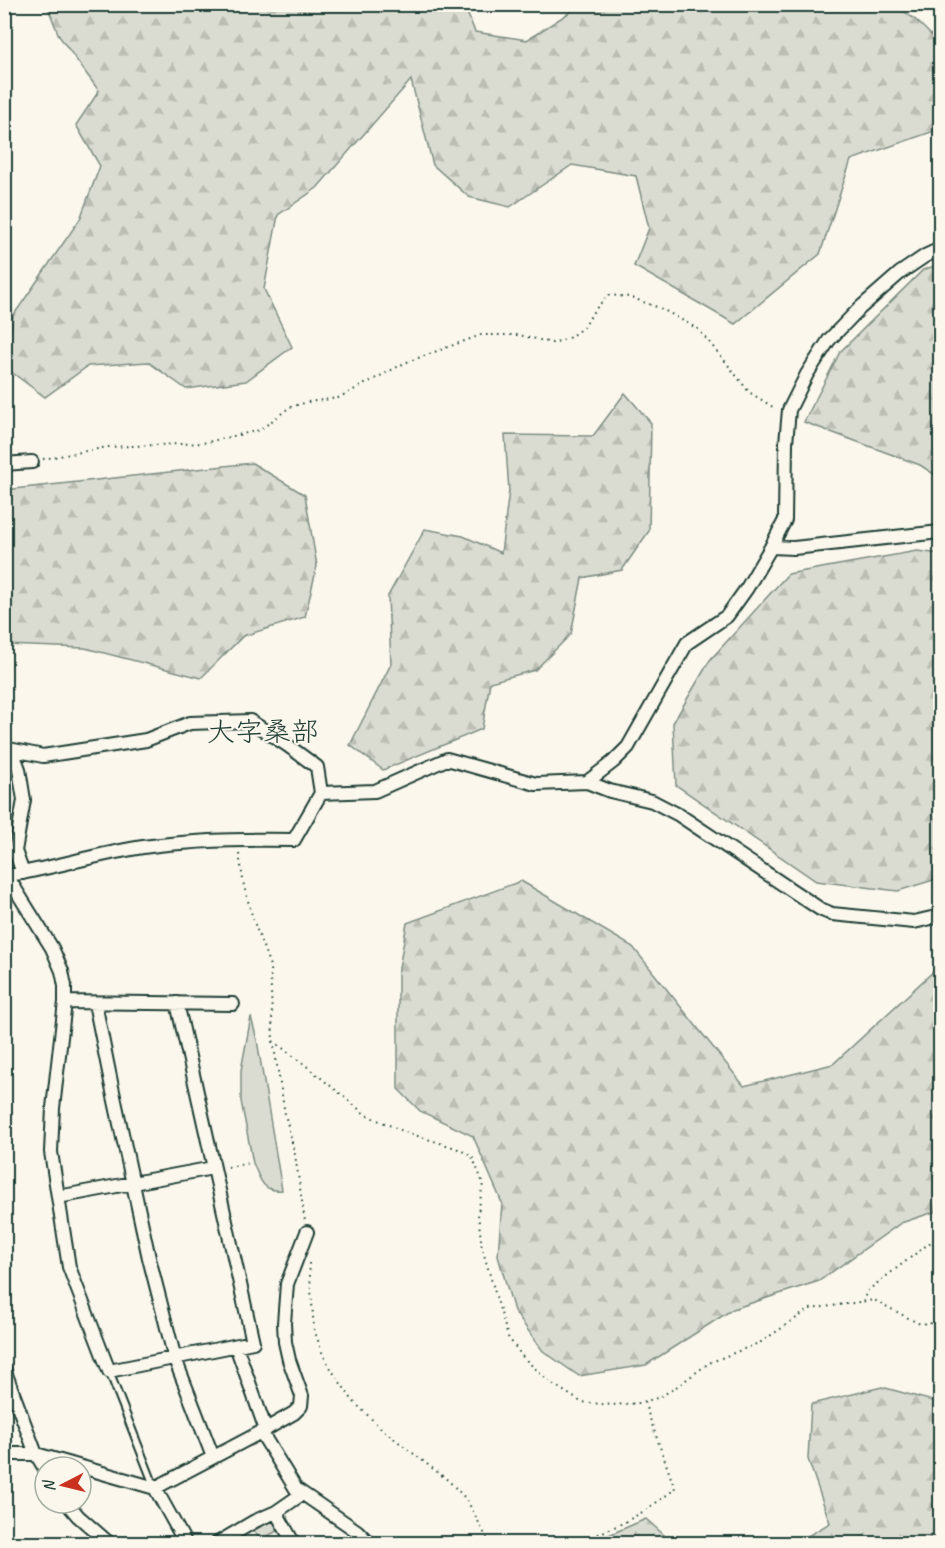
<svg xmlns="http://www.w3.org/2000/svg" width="945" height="1548" font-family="Caveat,'Klee One',sans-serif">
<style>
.green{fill:#dbdcd1;stroke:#7d8c82;stroke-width:1.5}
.forest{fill:url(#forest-firs);stroke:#7d8c82;stroke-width:1.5}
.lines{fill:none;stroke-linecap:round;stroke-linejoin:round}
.service-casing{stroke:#1f3d34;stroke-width:10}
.minor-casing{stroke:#1f3d34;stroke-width:16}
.path{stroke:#1f3d34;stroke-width:2;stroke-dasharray:1.5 4.5;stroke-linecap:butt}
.service{stroke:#fbf7ec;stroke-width:6}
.minor{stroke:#fbf7ec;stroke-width:12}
.labels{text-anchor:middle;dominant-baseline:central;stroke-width:4.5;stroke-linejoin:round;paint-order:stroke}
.quarter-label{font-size:28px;fill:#1f3d34;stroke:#fbf7ec}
</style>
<defs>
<pattern id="forest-firs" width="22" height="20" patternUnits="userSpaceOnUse" patternTransform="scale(1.5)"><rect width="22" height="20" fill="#dbdcd1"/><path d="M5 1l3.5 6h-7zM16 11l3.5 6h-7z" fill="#bcbeb4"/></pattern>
</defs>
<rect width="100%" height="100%" fill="#fbf7ec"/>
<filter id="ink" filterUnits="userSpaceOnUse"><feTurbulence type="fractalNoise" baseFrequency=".0167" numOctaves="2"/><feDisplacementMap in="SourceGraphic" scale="12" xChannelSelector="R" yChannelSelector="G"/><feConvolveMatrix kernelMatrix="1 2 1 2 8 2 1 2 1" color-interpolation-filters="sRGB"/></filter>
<g filter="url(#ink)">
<path class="green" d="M 251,1017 L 257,1040 L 282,1190 C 262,1192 260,1179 253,1163 L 241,1101 L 241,1070 Z
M 275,1519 L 281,1529 L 260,1540 L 254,1530 Z"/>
<path class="forest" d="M 894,4 L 917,21 L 940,44 L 940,129 L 851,160 L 820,254 L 735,324 L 634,266 L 649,228 L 636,176 L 572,165 L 510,207 L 469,197 L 433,165 L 411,80 L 317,188 L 278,215 L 264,289 L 292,347 L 246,381 L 186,389 L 148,362 L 88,366 L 45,397 L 6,368 L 13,316 L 80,219 L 100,166 L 76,125 L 99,91 L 59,36 L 47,5 L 464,5 L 475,32 L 527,40 L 581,5 Z
M 940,264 L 940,478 L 920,465 L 804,422 L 840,352 L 923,270 Z
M 625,393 L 651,423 L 649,531 L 622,570 L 582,578 L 571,634 L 535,670 L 490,682 L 482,729 L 383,770 L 350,745 L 391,664 L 388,596 L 425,529 L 463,536 L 501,553 L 509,491 L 505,435 L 593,436 Z
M 252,463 L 305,495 L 317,566 L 305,617 L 243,636 L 201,678 L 85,648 L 5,645 L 5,490 Z
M 917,551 L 940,554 L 940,878 L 898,891 L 816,881 L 676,785 L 673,723 L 710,660 L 788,574 Z
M 521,881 L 633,947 L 744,1086 L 833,1064 L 935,970 L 940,969 L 940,1210 L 901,1223 L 819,1281 L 733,1309 L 646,1365 L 579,1376 L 543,1351 L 514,1311 L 498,1256 L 502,1203 L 473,1136 L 420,1111 L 398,1089 L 398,974 L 407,923 Z
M 882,1387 L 940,1403 L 940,1543 L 796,1543 L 830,1523 L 808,1459 L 811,1404 Z
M 646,1519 L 673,1543 L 590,1543 Z"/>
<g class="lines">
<defs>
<path id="service" d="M 109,1371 L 155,1488"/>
<path id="minor" d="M 4,464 L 32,462
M 771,547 L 794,548 L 940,532
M 4,748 L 43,756 L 146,740 L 190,723 L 250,721 L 287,745 L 317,767 L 321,793 L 294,840 C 243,839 194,840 143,847 C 96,854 51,869 4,876
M 12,750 L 19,769 L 24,800 L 15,851 L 23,873
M 587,782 L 613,762 L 628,747 L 687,643 L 727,616 L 747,588 L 771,547 L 785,520 L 786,443 L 789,410 L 807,374 L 829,340 L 860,308 L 900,273 L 925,256 L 940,249
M 321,793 L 375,791 L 447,759 L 536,784 L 587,782 L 610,791 L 652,801 L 679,815 L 820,909 L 832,914 L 914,922 L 940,916
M 7,876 L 52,948 L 62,971 L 65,986 L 65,1002 L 53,1108 L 51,1152 L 69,1267 L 109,1371 L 253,1342 L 177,1003
M 65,1002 L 233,1004
M 95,1003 L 112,1087 L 149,1258 L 175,1359 L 213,1457
M 58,1197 L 213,1168
M 236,1346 L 266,1430
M 4,1369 L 36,1454 L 45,1469
M 261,1432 L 296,1489 L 357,1531 L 370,1544
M 4,1454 L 36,1454 L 155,1488 L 261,1432 L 294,1413 L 301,1406 L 302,1396 L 289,1360 L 285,1342 L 284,1323 L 287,1284 L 307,1232
M 155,1488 L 186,1544
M 67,1503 L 78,1516 L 110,1544
M 276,1512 L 302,1494
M 216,1544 L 255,1521 L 276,1512 L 294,1544"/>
</defs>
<use href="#service" class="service-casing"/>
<use href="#minor" class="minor-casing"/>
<path class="path" d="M 940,175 L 939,177 L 940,194
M 43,459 L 108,447 L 203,443 L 260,430 L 290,407 L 308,402 L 338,398 L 407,362 L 481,335 L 519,335 L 552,343 L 567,339 L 585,326 L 593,312 L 608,295 L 630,297 L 662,309 L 698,329 L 725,361 L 749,392 L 776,409
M 239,854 L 244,886 L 253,919 L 270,966 L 273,1041 L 285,1114 L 295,1155 L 305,1221
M 273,1041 L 304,1064 L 366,1115 L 405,1132 L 456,1148 L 472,1156 L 483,1183 L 478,1214 L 482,1248 L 508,1337 L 522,1356 L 548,1381 L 581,1402 L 612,1405 L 639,1403 L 657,1398 L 672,1390 L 709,1363 L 761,1342 L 810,1309 L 874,1300 L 918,1323 L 926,1324 L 940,1322
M 228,1167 L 250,1163
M 309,1263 L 314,1329 L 323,1355 L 333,1372 L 353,1401 L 383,1430 L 449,1481 L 467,1500 L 490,1544
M 863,1302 L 867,1291 L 940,1235
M 576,1544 L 623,1523 L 646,1510 L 675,1489 L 644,1402"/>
<use href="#service" class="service"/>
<use href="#minor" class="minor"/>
</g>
</g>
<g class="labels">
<g class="quarter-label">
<text x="263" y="731">大字桑部</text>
</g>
</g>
<rect width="945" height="1548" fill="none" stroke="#fbf7ec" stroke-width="24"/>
<rect x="12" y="12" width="921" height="1524" fill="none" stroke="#1f3d34" stroke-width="2" filter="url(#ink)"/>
<g transform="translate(63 1485) rotate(263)"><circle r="28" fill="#fbf7ec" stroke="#a3ada2" stroke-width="1.5"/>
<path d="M0-4.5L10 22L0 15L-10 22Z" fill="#c8321e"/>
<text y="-9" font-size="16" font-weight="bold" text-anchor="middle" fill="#1f3d34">N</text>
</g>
</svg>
